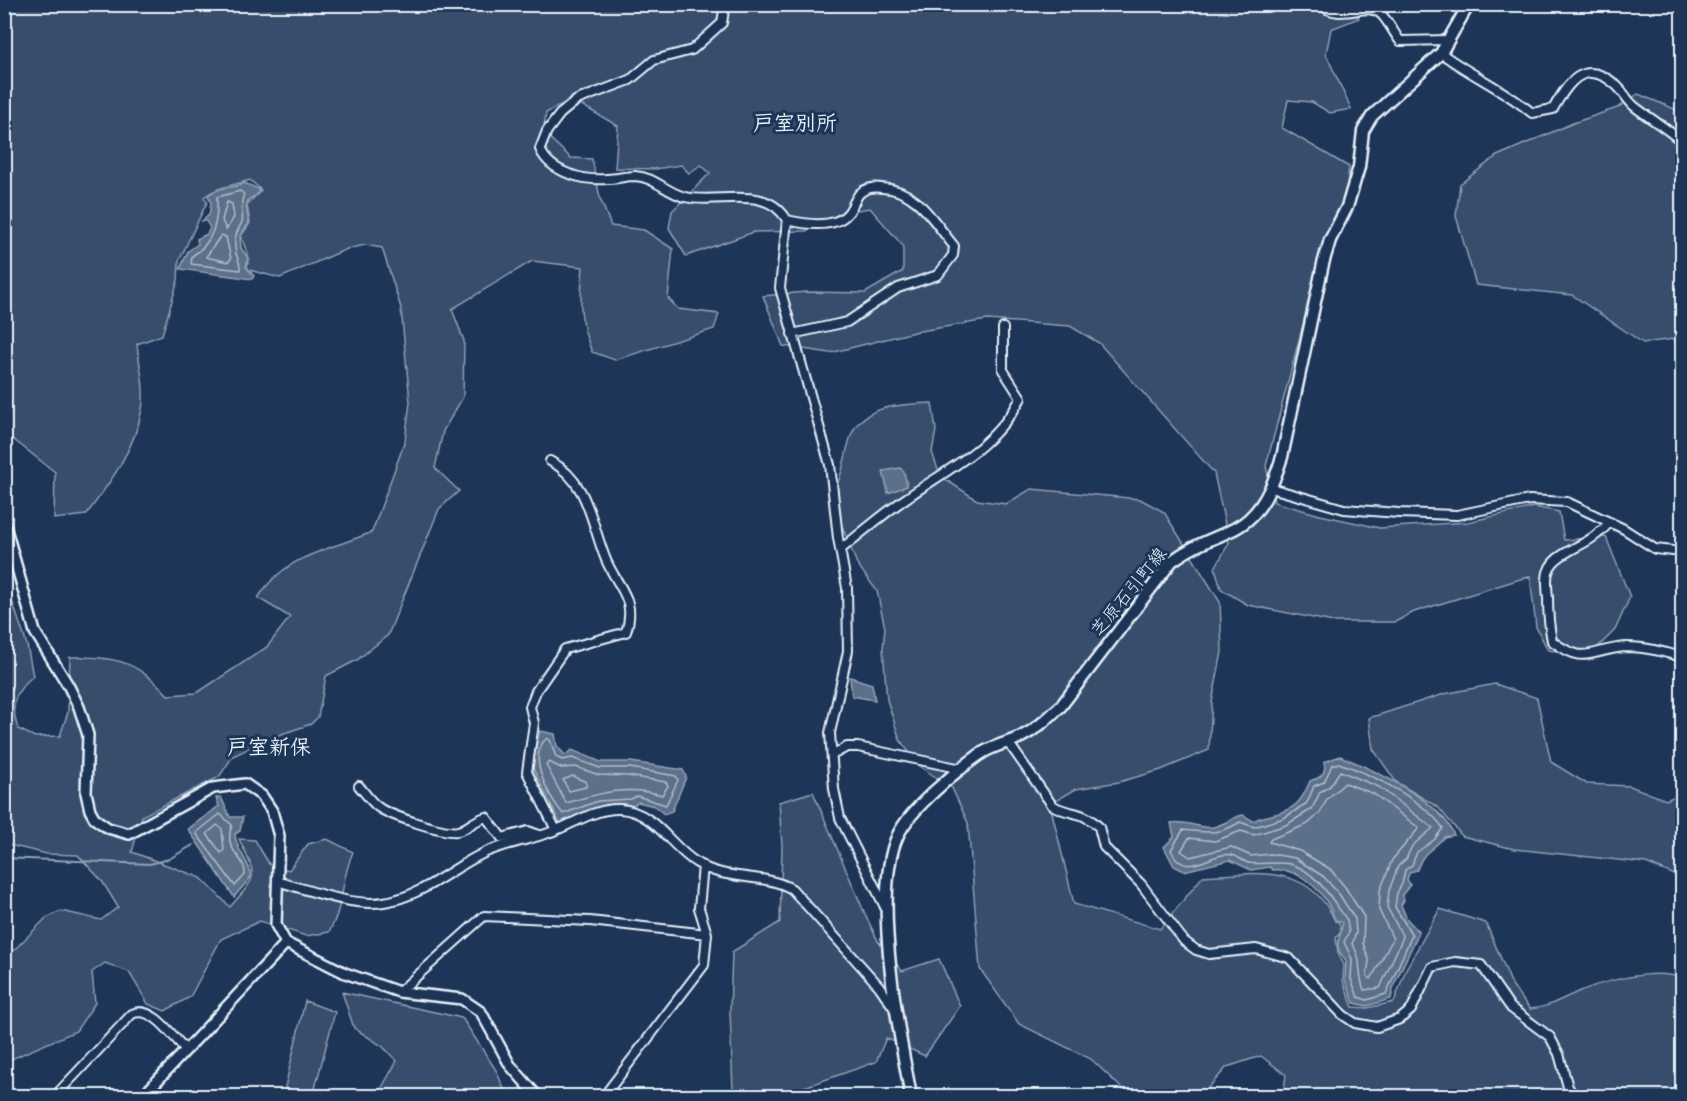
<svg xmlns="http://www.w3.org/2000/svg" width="1687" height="1101" font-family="'Balsamiq Sans','Klee One',sans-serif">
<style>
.green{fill:#374d6c;stroke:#909fb2;stroke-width:1.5}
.water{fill:#5d7089;stroke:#95a4b5;stroke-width:1.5}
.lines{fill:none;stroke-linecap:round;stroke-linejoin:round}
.shore{stroke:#b0bdcc;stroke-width:1.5}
.stream{stroke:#95a4b5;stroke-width:2}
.minor-casing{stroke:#e8f1f8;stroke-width:12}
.tertiary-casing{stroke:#e8f1f8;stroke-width:14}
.secondary-casing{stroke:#e8f1f8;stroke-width:15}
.minor{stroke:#1d3557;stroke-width:8}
.tertiary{stroke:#1d3557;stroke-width:9}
.secondary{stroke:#1d3557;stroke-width:10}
.labels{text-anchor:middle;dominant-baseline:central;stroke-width:6;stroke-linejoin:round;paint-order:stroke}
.street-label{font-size:18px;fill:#e8f1f8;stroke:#1d3557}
.quarter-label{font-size:21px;font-weight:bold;fill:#e8f1f8;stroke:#1d3557}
</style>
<rect width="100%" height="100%" fill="#1d3557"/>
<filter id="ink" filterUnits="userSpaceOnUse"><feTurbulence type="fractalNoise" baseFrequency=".0167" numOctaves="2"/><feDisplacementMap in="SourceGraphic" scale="12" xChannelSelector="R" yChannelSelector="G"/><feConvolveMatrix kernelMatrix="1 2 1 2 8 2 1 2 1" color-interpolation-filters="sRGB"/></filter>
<g filter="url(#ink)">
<path class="green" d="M 1345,4 L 1359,18 L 1331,29 L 1326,54 L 1351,109 L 1330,113 L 1312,102 L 1288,100 L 1282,128 L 1349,167 L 1341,232 L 1306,313 L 1266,466 L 1274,502 L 1320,515 L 1380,528 L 1468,522 L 1534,507 L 1559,512 L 1564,540 L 1606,537 L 1630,597 L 1615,630 L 1590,655 L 1548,650 L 1536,627 L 1530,576 L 1414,612 L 1395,622 L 1333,622 L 1248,605 L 1221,589 L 1215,568 L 1229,543 L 1214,473 L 1099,343 L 1070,326 L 987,320 L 914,332 L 830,353 L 783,346 L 763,296 L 806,292 L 865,293 L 903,271 L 903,246 L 870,208 L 844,212 L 806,231 L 754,232 L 686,256 L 669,228 L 672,211 L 710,173 L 701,165 L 689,173 L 681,165 L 655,169 L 615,168 L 618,126 L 571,99 L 546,113 L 543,132 L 571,158 L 592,159 L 600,198 L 611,226 L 644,230 L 673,249 L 668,298 L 678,309 L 719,314 L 714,329 L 615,360 L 592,352 C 578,318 580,303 583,267 L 532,261 L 452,309 L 464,341 L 463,397 L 443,431 L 435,468 L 459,491 L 439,509 L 388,635 L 357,660 L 326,676 L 318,717 L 311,724 L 273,737 L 233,756 L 219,777 L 142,816 L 132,852 L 201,878 L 230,907 C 258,875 258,879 239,839 L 255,840 L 269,864 L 289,870 L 308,844 L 327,839 L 353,852 C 341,878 344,907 329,932 L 306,936 L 260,921 L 221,939 L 190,997 L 165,1011 L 148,1004 L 129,972 L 105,963 L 92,972 L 95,1003 L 76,1031 L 11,1059 L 5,1066 L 5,959 L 46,918 L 61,911 L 101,920 L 118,907 L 102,881 L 78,855 L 47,854 L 5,844 L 4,577 L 27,645 L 33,676 C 14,692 10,704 18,729 L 35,737 L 60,736 L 68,712 L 70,657 C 115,656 137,661 168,695 L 197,693 L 267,647 L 290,617 L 258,598 C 285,554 328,551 372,532 L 405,441 L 410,402 L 401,308 L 382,248 L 365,245 L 347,249 L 280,278 L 249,270 L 247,266 L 249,258 L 241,236 L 250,223 L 247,205 L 261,190 L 250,180 C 233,186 218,186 204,197 L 207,202 L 179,261 L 178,280 L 162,335 L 137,344 C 139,364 146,390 142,409 C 135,449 109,484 86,515 L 54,519 L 55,472 L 14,440 L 5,440 L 5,5 Z
M 1638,94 L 1682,112 L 1682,338 L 1643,343 L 1572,295 L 1476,285 L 1456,216 L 1460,184 L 1497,156 L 1573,123 L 1617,108 Z
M 932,403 L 936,430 L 932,452 L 940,476 L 977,500 L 1006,504 L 1031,489 L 1140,499 L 1164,512 L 1220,602 L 1222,652 L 1212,702 L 1209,750 L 1161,770 L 1119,782 L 1076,789 L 1050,804 L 1074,904 L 1160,929 L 1203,876 C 1257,873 1309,863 1335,921 L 1339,922 L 1341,932 L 1336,938 L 1338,953 L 1344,965 L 1343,981 L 1353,1007 L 1367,1008 L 1394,1002 L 1406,969 L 1440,909 L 1486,923 L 1513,987 L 1530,1009 C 1548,1007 1553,1003 1569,996 C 1598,982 1652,967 1682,978 L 1682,1096 L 1283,1096 L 1286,1075 L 1261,1056 L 1227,1067 L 1201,1096 L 1130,1096 L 1091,1059 L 1019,1024 L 980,969 L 968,823 L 952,788 L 919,766 L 900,740 L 887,700 L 883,648 L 885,628 L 877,591 L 857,564 L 842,526 L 834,492 C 845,471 844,453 852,433 C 865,404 905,404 932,403 Z
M 1495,684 L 1537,698 L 1551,762 L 1587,784 L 1630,786 L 1666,800 L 1682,793 L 1682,878 L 1646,863 L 1514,849 L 1462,836 L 1438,807 L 1396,782 L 1373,749 L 1369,718 L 1444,694 Z
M 813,792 L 865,914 L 878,941 L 902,971 L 939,959 L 960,1006 L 925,1056 L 886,1038 L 876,1062 L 796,1090 L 791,1096 L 727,1096 L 733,1091 L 730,1011 L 732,952 L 780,922 L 782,846 L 779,802 Z
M 342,992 L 462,1018 L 496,1070 L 507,1096 L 377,1096 L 397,1061 L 382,1046 L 354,1028 Z
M 305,1001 L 335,1012 L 313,1096 L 283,1096 Z"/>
<path class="water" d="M 245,183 L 260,190 L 257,195 L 248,200 L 246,207 L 249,223 L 240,236 L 241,248 L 248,258 L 246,267 L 254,276 L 252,279 L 180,269 L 188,251 L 198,244 L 197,239 L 207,234 L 210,228 L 206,221 L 202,221 L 209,215 L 211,203 L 208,195 C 220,186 232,189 245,183 Z
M 900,468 L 904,472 L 907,486 L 888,493 L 883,471 Z
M 850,677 L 872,684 L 875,700 L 852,696 Z
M 540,731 L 555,734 L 557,746 L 565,755 L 572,750 L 601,762 L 631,762 L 683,770 L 686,777 L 672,811 L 664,814 L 654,806 L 638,802 L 633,806 C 608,800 581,810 561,825 L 533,768 L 532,759 Z
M 1340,756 C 1372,769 1442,801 1454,835 L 1444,837 C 1432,852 1424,849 1417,870 L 1410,872 L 1407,879 L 1410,885 L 1402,895 L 1404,900 L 1401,905 L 1407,919 L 1419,932 L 1394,985 L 1391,999 L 1367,1006 L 1354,1003 L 1345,980 L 1346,961 C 1345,958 1342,956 1340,953 C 1334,944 1343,932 1342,922 L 1335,920 C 1328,895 1301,867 1273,870 L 1270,867 L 1251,870 L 1230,860 L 1184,871 L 1174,866 L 1164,847 L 1174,837 L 1171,823 C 1184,820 1201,829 1213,827 C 1225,825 1232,817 1243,815 L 1253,821 C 1260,817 1264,817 1272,815 C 1295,809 1301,803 1310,781 C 1320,778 1327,774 1324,762 Z
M 221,797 L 230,817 L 243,817 L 240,831 L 235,834 C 236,852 250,860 251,877 L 234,897 L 188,829 L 219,806 L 216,798 Z"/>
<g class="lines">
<path class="shore" d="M 240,191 L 244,194 C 239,205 244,217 242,222 C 237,232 234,236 235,248 C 235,257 241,260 240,270 L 191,264 L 192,256 C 214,243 218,220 217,197 Z
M 227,202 L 232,204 L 234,217 L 226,230 L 222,220 Z
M 221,235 L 226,237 L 231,259 L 228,262 L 206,257 Z
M 547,738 L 550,740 L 556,757 L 562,760 L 572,758 L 600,768 L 630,768 L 676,776 L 678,780 L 666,805 L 637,796 L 631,799 L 598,801 L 563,814 C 550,798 525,756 547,738 Z
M 549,762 L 561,768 L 576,767 L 599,775 L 628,776 L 666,782 L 668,786 L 662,795 C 627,785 601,793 566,803 L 546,765 Z
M 1339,763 C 1371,774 1424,800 1443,828 L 1434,840 L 1417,852 L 1412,865 L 1405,870 L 1402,884 L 1397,893 L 1395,907 L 1412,935 L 1386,994 L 1367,1000 L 1358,997 L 1351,979 L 1352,959 L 1344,942 L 1349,932 L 1347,920 C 1333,901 1317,871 1290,864 C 1276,861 1260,865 1249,863 C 1243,862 1238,856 1232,855 C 1211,850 1186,883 1171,850 L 1183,830 C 1207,832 1218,836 1240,822 L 1254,827 L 1284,818 L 1307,803 L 1314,786 L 1324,782 L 1332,765 Z
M 1340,771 L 1379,787 L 1433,828 L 1412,846 L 1406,859 L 1398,866 L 1389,891 L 1387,907 L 1403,937 L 1380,988 L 1364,990 C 1357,974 1363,958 1352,944 L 1356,933 L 1355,919 L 1339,894 L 1324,877 L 1295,858 L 1271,854 L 1251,856 L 1231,847 L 1190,857 L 1181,851 L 1189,838 L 1215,841 L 1241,831 L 1254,835 L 1286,825 L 1312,809 L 1320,792 L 1330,786 Z
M 573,776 L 586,782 L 586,787 L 569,791 L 563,780 Z
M 1345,783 L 1374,794 L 1419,828 L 1392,860 L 1380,891 L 1379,910 L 1393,939 L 1371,979 L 1367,976 L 1369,960 L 1363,943 L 1364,917 L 1345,887 L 1330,869 L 1300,851 L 1269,842 L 1271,839 L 1308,824 L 1320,813 L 1327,799 Z
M 220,814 L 232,825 C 222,852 246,855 245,875 L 235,886 L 196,833 Z
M 217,825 L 222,829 L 224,850 L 221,853 L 207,834 Z"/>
<path class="stream" d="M 4,858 L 150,864 L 169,859 L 193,845"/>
<defs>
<path id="minor" d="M 725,4 L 722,23 L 692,50 L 654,60 L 630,80 L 577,100 L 560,114 L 547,131 L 540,149 C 550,173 584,181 607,179 C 616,179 626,176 635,176 C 655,177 667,193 685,197 C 719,205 765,183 787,220 L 780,288 L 830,465 L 838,538 L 847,588 L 848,651 L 830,733 L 834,789 L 840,818 L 886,909
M 1320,4 C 1340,23 1366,0 1381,14 C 1388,21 1394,33 1400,41 L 1448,40
M 1441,53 C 1470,75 1504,89 1532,113 L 1553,109 C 1568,83 1584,57 1616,85 C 1623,91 1627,100 1634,106 C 1650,119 1667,128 1682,142
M 787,220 C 804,224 835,229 848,213 C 853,207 855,198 860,193 C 866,188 875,187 882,188 C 917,189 933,221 954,246 L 953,255 L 938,275 L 898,288 L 847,322 L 792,334
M 550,461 C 589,481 591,524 606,560 C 618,588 637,599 626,632 L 565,649 L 536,691 L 530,707 L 534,723 L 527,772 L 556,830
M 1271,488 L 1344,509 L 1399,513 L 1457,515 L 1529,500 L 1567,502 L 1624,529 L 1655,549 L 1682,552
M 1610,522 C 1594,540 1584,542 1564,554 C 1544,566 1546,578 1548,598 C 1548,613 1549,626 1552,641 C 1587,667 1590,649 1627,647 C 1646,647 1664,652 1682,657
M 840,550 C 861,533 882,515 905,499 C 948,469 996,446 1021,398 L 1003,370 L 1003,328
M 1008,742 L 1052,805 C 1070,816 1081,809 1099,827 L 1104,847 L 1141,884 L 1184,941 L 1196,950 L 1209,954 L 1256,949 L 1289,958 L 1343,1015 L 1355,1023 L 1377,1027 L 1400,1019 L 1411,1010 L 1432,967 L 1455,962 L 1481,965 L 1511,1008 L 1550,1037 L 1559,1054 L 1568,1087 L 1574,1096
M 832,755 L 847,747 L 858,747 L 962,769
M 359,786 C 365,793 371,802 378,807 C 388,815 446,834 458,831 C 467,829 474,820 486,817 L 502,838 L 528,831 L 539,835
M 277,881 C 308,890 353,907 384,902 C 424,896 451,868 486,852 C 507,843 530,840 551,832 C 574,824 595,808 620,809 C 655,811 670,847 697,863 C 726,882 762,872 792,889 L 879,986 L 894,1008
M 399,992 L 484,916 L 590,921 L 707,934
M 55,1096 L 132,1014 C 152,1004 173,1037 186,1050
M 604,1096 L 704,965 L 707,934 L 699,908 L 703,866"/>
<path id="tertiary" d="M 4,522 L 35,632 L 68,685 L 79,707 L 88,735 L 86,793 L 90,810 L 95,819 L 108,828 L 129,834 L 213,788 L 245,784 L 262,796 L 272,811 L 279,836 L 276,925 L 286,943 L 345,973 L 399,992 L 462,999 L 481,1012 L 510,1065 L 537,1096
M 143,1096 L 286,943"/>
<path id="secondary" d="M 911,1096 C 899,1034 871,892 898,835 C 911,808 955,772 979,755 C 991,746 1008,743 1021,737 C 1037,729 1048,718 1061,706 L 1172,561 C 1195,544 1210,541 1234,529 C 1262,515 1273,485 1282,457 L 1323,264 L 1330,240 L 1347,207 L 1359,167 L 1363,131 L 1372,116 L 1441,53 L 1469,4"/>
</defs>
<use href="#minor" class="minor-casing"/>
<use href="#tertiary" class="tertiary-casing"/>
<use href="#secondary" class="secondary-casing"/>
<use href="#minor" class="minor"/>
<use href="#tertiary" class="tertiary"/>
<use href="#secondary" class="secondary"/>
</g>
</g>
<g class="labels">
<g class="street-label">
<text transform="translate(1129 592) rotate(-51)">芝原石引町線</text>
</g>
<g class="quarter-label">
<text x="795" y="123">戸室別所</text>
<text x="269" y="747">戸室新保</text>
</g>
</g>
<rect width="1687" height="1101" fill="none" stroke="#1d3557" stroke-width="24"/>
<rect x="12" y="12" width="1663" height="1077" fill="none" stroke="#e8f1f8" stroke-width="2" filter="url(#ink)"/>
</svg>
